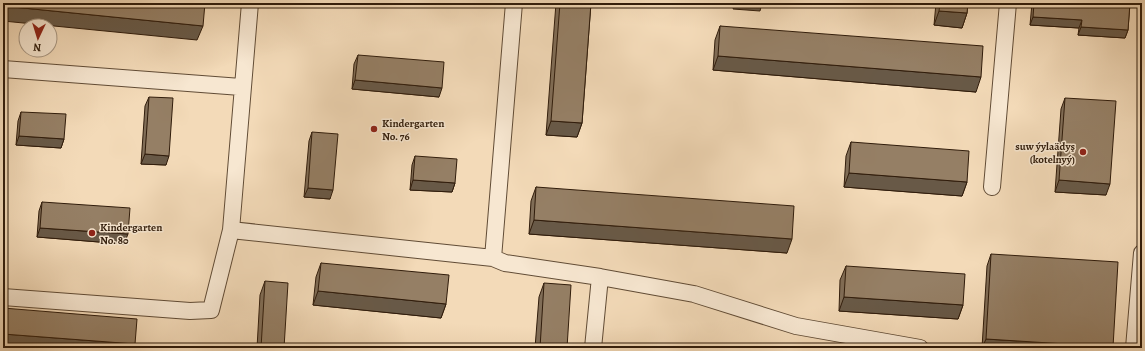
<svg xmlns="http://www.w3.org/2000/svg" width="1145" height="351" font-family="Alegreya,serif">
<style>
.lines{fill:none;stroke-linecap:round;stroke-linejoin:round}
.street-casing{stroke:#614c36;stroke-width:18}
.street{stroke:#f7e7d1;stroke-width:16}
.wall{fill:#806d57;stroke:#301c0b}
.shaded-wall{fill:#685947;stroke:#301c0b}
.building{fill:#957f65;stroke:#301c0b}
.poi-dot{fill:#8f2418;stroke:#f7e7d1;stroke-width:1.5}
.labels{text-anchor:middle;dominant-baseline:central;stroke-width:3;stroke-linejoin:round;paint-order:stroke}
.poi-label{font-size:11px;font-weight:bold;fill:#301c0b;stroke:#f7e7d1;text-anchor:start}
</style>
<rect width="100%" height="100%" fill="#f3dab8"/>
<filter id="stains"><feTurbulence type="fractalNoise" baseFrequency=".005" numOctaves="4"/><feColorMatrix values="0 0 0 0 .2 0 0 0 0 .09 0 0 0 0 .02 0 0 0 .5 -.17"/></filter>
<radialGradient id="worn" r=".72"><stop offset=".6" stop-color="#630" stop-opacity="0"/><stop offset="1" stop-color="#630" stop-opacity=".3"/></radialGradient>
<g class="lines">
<defs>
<path id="street" d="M 3,69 L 241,87
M 992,187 L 1008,3
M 231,230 L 493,258 L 505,263 L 600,277 L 593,348
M 493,258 L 514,3
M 600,277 L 694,294 L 796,326 L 920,348
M 3,297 L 190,311 L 211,310 L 231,230 L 250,3
M 1134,348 L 1142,253"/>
</defs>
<use href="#street" class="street-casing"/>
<use href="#street" class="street"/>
</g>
<path class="wall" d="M 556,3 L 591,3 L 582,123 L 577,137 L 546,135 Z
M 936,3 L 968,3 L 967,13 L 962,28 L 934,25 Z
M 1032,3 L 1130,3 L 1128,30 L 1125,38 L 1078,35 L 1079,28 L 1030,25 Z
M 720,26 L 976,92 L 713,70 L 715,40 Z
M 358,55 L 439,97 L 352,89 L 354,64 Z
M 149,97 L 166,165 L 141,164 L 145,106 Z
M 1065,98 L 1106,195 L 1055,192 L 1061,109 Z
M 21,112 L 64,139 L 61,148 L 16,145 L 18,121 Z
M 312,132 L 330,199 L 304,197 L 309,141 Z
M 851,142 L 967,182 L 962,196 L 844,187 L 846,156 Z
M 415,156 L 455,183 L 452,192 L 410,190 L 412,165 Z
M 536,187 L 787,253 L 529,234 L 531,201 Z
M 42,202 L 124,244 L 37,237 L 39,211 Z
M 991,254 L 1113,347 L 1113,348 L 982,348 L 987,266 Z
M 321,263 L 446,304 L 441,318 L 313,305 L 316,277 Z
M 846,266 L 963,305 L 958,319 L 839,311 L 840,280 Z
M 265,281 L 284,348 L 257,348 L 260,295 Z
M 544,283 L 567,348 L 535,348 L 539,297 Z"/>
<path class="shaded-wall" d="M 735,3 L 762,3 L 760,11 L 733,9 Z
M 3,6 L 203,26 L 197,40 L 3,21 Z
M 939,11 L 967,13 L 962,28 L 934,25 Z
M 1033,17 L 1082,20 L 1079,28 L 1030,25 Z
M 1081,27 L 1128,30 L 1125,38 L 1078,35 Z
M 718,56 L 981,77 L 976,92 L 713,70 Z
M 355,80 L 442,88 L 439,97 L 352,89 Z
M 551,121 L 582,123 L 577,137 L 546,135 Z
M 19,136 L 64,139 L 61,148 L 16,145 Z
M 145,154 L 169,156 L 166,165 L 141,164 Z
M 849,173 L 967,182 L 962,196 L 844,187 Z
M 413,180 L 455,183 L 452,192 L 410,190 Z
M 1059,180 L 1110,184 L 1106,195 L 1055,192 Z
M 308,188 L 333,190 L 330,199 L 304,197 Z
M 534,220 L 792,239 L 787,253 L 529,234 Z
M 40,228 L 128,234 L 124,244 L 37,237 Z
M 318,291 L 446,304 L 441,318 L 313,305 Z
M 844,297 L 963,305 L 958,319 L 839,311 Z
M 3,334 L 135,344 L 134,348 L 3,348 Z
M 986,339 L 1113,347 L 1113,348 L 982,348 Z"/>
<path class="building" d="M 3,3 L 205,3 L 203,26 L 3,6 Z
M 560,3 L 591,3 L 582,123 L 551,121 Z
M 940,3 L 968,3 L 967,13 L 939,11 Z
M 1034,3 L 1130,3 L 1128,30 L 1081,27 L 1082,20 L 1033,17 Z
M 720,26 L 983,46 L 981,77 L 718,56 Z
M 358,55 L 444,62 L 442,88 L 355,80 Z
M 149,97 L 173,98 L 169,156 L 145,154 Z
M 1065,98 L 1116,101 L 1110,184 L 1059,180 Z
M 21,112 L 66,114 L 64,139 L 19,136 Z
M 312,132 L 338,134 L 333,190 L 308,188 Z
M 851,142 L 969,151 L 967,182 L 849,173 Z
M 415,156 L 457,159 L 455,183 L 413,180 Z
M 536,187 L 794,206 L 792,239 L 534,220 Z
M 42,202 L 130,208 L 128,234 L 40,228 Z
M 991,254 L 1118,262 L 1113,347 L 986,339 Z
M 321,263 L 449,275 L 446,304 L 318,291 Z
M 846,266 L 965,274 L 963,305 L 844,297 Z
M 265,281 L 288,283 L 284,348 L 261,348 Z
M 544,283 L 571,285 L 567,348 L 540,348 Z
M 3,308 L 137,319 L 135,344 L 3,334 Z"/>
<g class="poi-dot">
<circle cx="374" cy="129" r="4"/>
<circle cx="1083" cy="152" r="4"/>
<circle cx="92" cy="233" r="4"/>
</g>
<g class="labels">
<g class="poi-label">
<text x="382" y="123">Kindergarten<tspan x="382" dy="13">No. 76</tspan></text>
<text x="1075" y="146" text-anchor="end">suw ýylaädyş<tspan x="1075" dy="13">(kotelnyý)</tspan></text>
<text x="100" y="227">Kindergarten<tspan x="100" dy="13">No. 80</tspan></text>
</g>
</g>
<rect width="1145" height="351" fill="none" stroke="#f3dab8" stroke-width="16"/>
<rect x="4" y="4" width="1137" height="343" fill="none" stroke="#301c0b" stroke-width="2"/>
<rect x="8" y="8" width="1129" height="335" fill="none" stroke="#301c0b"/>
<g transform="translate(38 38) rotate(184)"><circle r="19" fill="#f7e7d1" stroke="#a79682"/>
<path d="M0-3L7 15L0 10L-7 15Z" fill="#8f2418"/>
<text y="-6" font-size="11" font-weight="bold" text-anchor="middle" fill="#301c0b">N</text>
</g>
<rect width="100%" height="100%" filter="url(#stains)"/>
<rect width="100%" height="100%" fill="url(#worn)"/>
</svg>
